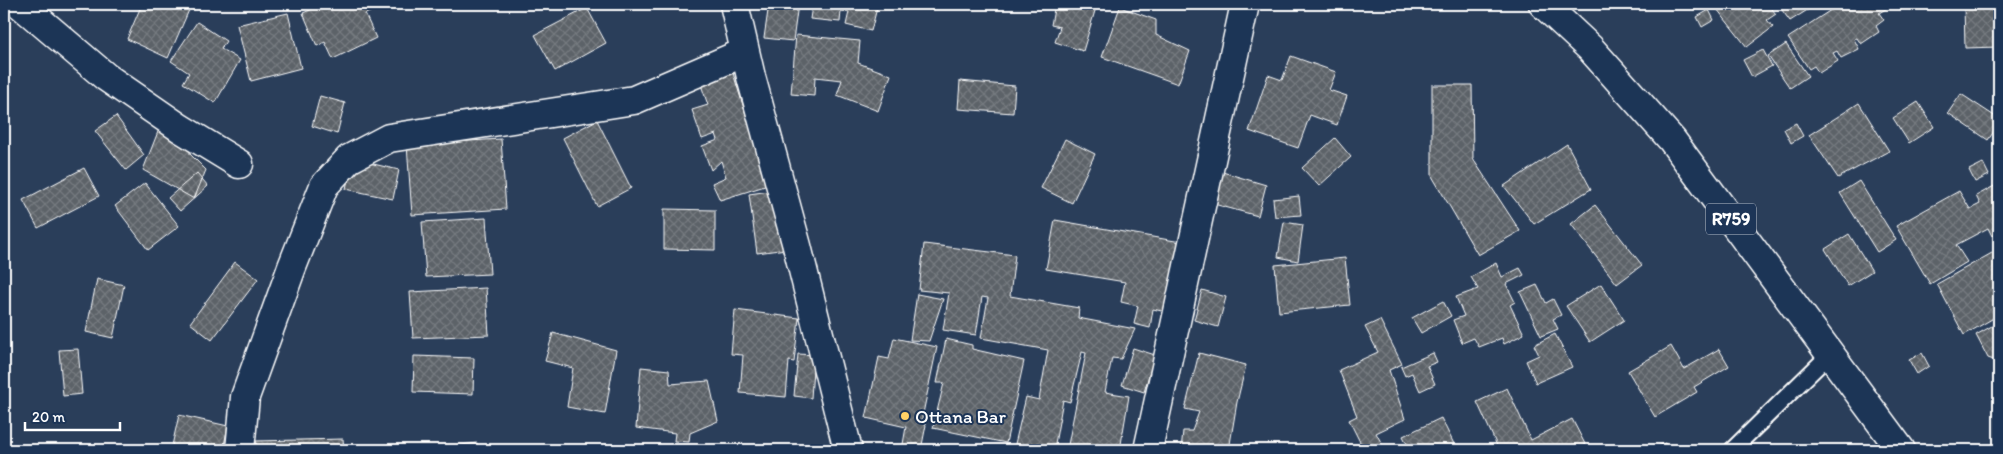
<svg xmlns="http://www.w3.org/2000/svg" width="2003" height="454" font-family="Itim,sans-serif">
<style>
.building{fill:url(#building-cross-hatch);stroke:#fff}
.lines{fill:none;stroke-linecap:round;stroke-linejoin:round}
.service-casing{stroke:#fff;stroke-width:19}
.minor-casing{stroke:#fff;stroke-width:31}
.primary-casing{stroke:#fff;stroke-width:31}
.service{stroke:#1d3557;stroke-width:15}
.minor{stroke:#1d3557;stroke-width:28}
.primary{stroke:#1d3557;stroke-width:28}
.poi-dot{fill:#ffd166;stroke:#1d3557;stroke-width:2}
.labels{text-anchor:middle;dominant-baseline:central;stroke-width:4;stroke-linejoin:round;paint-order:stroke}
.shield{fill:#1d3557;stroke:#bbc2cd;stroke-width:1}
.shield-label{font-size:18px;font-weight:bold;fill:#fff}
.poi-label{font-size:19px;fill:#fff;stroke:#1d3557;text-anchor:start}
</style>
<defs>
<pattern id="building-cross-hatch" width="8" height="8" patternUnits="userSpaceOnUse" patternTransform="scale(1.25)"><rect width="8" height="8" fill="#5c6268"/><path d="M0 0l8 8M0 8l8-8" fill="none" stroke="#747a7f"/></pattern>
</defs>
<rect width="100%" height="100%" fill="#2a3e5a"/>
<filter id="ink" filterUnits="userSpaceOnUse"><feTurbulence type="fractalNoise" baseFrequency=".02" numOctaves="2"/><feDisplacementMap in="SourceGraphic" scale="10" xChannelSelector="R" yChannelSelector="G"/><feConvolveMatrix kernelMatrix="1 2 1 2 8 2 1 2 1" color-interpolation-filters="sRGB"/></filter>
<g filter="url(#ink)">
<path class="building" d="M 142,4 L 175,4 L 189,10 L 168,58 L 127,39 Z
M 311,4 L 383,4 L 384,6 L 365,14 L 376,38 L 333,59 L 325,42 L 317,46 L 303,13 L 310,10 Z
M 769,4 L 798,4 L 793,41 L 764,38 Z
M 802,4 L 878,4 L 871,31 L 846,25 L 849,12 L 841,11 L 840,22 L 810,19 L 812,6 Z
M 1055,4 L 1097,4 L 1083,51 L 1055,42 L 1060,27 L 1051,25 Z
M 1713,4 L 1768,4 L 1776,14 L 1767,20 L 1773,27 L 1747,47 Z
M 1783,4 L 1817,4 L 1790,21 L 1779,6 Z
M 1840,4 L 1887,4 L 1889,7 L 1879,13 L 1884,20 L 1876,26 L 1879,32 L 1861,44 L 1857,38 L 1854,39 L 1859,49 L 1841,58 L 1837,51 L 1833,53 L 1838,61 L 1819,73 L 1814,66 L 1809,69 L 1788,38 Z
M 1964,4 L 1999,4 L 1999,47 L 1965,48 Z
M 1120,7 L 1156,20 L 1156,35 L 1190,51 L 1178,84 L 1102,57 Z
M 587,8 L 606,43 L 555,71 L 535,35 Z
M 1709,10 L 1714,20 L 1702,27 L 1697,17 Z
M 288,13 L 301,68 L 251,81 L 237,25 Z
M 197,22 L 226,41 L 221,49 L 240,60 L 215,103 L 183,83 L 189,73 L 171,61 Z
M 796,35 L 860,41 L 858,63 L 891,75 L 878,111 L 837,95 L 842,80 L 815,77 L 814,96 L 791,94 Z
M 1786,44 L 1808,76 L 1790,88 L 1768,56 Z
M 1763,50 L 1772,66 L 1752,77 L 1743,60 Z
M 1291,56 L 1336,72 L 1329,90 L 1347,96 L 1337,125 L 1310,115 L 1298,148 L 1249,131 L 1268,75 L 1282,80 Z
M 732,70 L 768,185 L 720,200 L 712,183 L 726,177 L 721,161 L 711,170 L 702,146 L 718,140 L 716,134 L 702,139 L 692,110 L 708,105 L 699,79 Z
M 960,81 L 1015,86 L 1013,113 L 958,109 Z
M 1432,85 L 1472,85 L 1473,159 L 1520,231 L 1478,255 L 1432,176 Z
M 1961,94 L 1999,119 L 1999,124 L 1988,140 L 1948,113 Z
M 320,96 L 345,103 L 337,134 L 312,126 Z
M 1918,102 L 1934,127 L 1909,143 L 1893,118 Z
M 1859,103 L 1889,151 L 1838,178 L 1809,135 Z
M 116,116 L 144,155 L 126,170 L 95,131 Z
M 597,120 L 631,188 L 597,206 L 563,138 Z
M 1796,123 L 1803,136 L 1791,143 L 1784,129 Z
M 161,124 L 190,141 L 190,154 L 206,170 L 194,199 L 143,170 Z
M 1335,138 L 1351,157 L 1319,186 L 1302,168 Z
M 501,139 L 506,209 L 412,215 L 407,145 Z
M 1065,139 L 1095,154 L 1072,203 L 1041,188 Z
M 1567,144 L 1591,189 L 1534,224 L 1504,186 Z
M 352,159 L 399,170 L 393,199 L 346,189 Z
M 1983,163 L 1989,175 L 1975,182 L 1969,170 Z
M 84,168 L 99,196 L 38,228 L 23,200 Z
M 1219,171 L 1266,185 L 1258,216 L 1210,203 Z
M 197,173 L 208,186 L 180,211 L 168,198 Z
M 1859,181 L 1896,240 L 1877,252 L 1840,193 Z
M 145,183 L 179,226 L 148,250 L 115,206 Z
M 1996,185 L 1999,191 L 1999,233 L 1992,236 L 1988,228 L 1956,245 L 1967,262 L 1930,284 L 1896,226 L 1959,191 L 1970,209 L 1980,204 L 1976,196 Z
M 777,190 L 786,249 L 757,253 L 749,194 Z
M 1299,196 L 1301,215 L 1275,217 L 1273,199 Z
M 1595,205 L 1642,265 L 1617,284 L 1571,224 Z
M 664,209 L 715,210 L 715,250 L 664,249 Z
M 486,218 L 490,274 L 426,277 L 422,222 Z
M 1055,220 L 1181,242 L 1166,312 L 1153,309 L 1150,328 L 1134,324 L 1138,306 L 1121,302 L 1125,282 L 1046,269 Z
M 1284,222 L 1303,225 L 1298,261 L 1278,257 Z
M 1849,234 L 1872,271 L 1848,286 L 1825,249 Z
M 924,244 L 1015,255 L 1010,296 L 1079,308 L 1078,318 L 1135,329 L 1121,359 L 1112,358 L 1105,392 L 1129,396 L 1120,450 L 1067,450 L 1086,353 L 1082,352 L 1070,402 L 1063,400 L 1054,449 L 1041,446 L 1040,450 L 1015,444 L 1026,397 L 1039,400 L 1048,350 L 981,338 L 988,298 L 982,297 L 976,335 L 943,330 L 949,293 L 919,290 Z
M 1999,249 L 1999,315 L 1964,335 L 1937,284 Z
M 1345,258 L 1350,305 L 1279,312 L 1275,265 Z
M 235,262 L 258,279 L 212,340 L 190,323 Z
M 1496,263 L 1502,277 L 1520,268 L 1524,275 L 1506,284 L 1515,302 L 1510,305 L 1524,334 L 1504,344 L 1502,338 L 1479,347 L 1474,338 L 1462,343 L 1453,320 L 1464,316 L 1456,297 L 1478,289 L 1471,277 Z
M 97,279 L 124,285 L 113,338 L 86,332 Z
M 1601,284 L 1624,320 L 1590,342 L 1566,306 Z
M 1537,285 L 1546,303 L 1553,299 L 1561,315 L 1553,319 L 1558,329 L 1541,336 L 1520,292 Z
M 486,288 L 489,335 L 413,338 L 410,292 Z
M 1202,290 L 1226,297 L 1218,327 L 1194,320 Z
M 917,294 L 943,299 L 929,341 L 910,340 Z
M 1443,301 L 1451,316 L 1421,333 L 1412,318 Z
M 735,310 L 799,318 L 794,362 L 789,361 L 786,397 L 740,393 L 743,355 L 731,354 Z
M 1380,320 L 1402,364 L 1389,370 L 1405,419 L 1376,433 L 1382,444 L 1369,450 L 1364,450 L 1349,420 L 1357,416 L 1339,370 L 1378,352 L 1365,327 Z
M 1999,322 L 1999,362 L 1988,358 L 1976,335 Z
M 553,333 L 616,350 L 605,414 L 567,407 L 573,368 L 545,361 Z
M 1555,334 L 1572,367 L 1536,383 L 1526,361 L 1539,355 L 1534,345 Z
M 894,338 L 937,347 L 921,423 L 926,425 L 921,450 L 902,450 L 906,427 L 866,418 L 879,357 L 889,359 Z
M 946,339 L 972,345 L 972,349 L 1024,361 L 1006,443 L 933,428 L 944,383 L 937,383 Z
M 1671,346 L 1684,369 L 1719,349 L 1729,366 L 1694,387 L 1697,392 L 1655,417 L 1628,371 Z
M 1133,348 L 1155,355 L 1144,392 L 1122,385 Z
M 78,349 L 82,394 L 63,396 L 59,350 Z
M 1199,353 L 1246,365 L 1237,402 L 1229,450 L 1181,450 L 1183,431 L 1192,431 L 1199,412 L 1185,409 Z
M 1433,353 L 1437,362 L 1427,366 L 1435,384 L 1420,391 L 1412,373 L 1405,376 L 1401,367 Z
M 1922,353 L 1929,366 L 1917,374 L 1909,360 Z
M 798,354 L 814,355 L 811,398 L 794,396 Z
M 414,356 L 474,358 L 473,394 L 413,392 Z
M 641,367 L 669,370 L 670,384 L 709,381 L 718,421 L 690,433 L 689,442 L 674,441 L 675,433 L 636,428 Z
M 1507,388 L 1531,440 L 1572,419 L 1586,446 L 1578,449 L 1579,450 L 1499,450 L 1477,402 Z
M 179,415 L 228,426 L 223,450 L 171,450 Z
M 1441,418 L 1457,450 L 1410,450 L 1403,436 Z
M 343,439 L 344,450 L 257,450 L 256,441 Z
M 477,443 L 478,450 L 445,450 L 445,447 Z
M 1665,443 L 1668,450 L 1649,450 Z"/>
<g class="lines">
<defs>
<path id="service" d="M 1732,450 L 1830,354"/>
<path id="minor" d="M 20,4 L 106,77 L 180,128 L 239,164
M 734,4 L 751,77 L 797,246 L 848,450
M 240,450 L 245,397 L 292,267 L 324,186 L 349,159 L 389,138 L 634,100 L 745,52
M 1148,450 L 1245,4"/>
<path id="primary" d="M 1543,4 L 1590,48 L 1672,140 L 1901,450"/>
</defs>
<use href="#service" class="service-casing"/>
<use href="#minor" class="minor-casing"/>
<use href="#primary" class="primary-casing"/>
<use href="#service" class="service"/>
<use href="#minor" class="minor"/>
<use href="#primary" class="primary"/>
</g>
</g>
<circle class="poi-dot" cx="905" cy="416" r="5"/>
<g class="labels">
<rect class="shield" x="1706" y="203.5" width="50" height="31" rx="4"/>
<g class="shield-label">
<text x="1731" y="219">R759</text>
</g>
<g class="poi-label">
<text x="915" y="416">Ottana Bar</text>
</g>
</g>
<rect width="2003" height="454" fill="none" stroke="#1d3557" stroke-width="20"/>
<rect x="10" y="10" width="1983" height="434" fill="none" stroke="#fff" stroke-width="2" filter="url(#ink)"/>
<path d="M25 422v8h95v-8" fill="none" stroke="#ffffff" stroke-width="2.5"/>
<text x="32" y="422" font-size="15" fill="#ffffff" stroke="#1d3557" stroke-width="4" paint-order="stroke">20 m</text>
</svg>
